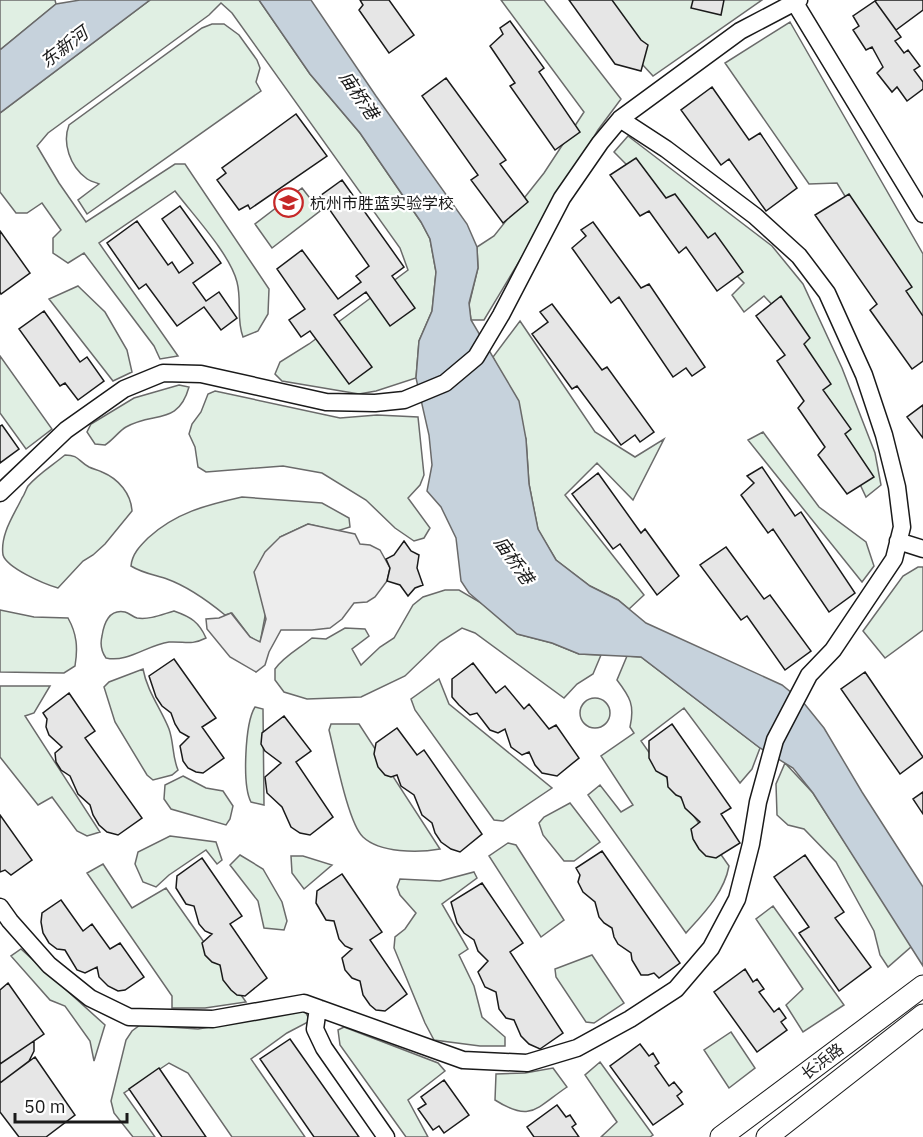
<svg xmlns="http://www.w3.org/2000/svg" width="923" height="1137" font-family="'IBM Plex Sans','Noto Sans SC',sans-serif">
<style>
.green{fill:#e0efe3;stroke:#6a6a6a;stroke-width:1.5}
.parking{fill:#ededed;stroke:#6a6a6a;stroke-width:1.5}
.water{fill:#c6d2dc;stroke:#6a6a6a;stroke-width:1.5}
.building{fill:#e6e6e6;stroke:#1a1a1a;stroke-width:1.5}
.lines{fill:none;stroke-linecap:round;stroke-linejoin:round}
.minor-casing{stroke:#1a1a1a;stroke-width:19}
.major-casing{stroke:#1a1a1a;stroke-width:23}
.minor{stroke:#fff;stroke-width:16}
.major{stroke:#fff;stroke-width:21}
.labels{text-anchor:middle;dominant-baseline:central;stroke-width:4.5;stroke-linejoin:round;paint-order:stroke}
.poi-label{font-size:16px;fill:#1a1a1a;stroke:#fff;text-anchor:start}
.street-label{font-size:16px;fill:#1a1a1a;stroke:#fff}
.water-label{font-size:18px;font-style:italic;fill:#1a1a1a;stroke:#fff}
</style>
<rect width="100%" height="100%" fill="#fff"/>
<path class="green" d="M 0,0 L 55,0 L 56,4 L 0,50 Z
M 150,0 L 259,0 L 310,74 L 360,133 L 421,222 L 430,239 L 436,272 L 432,311 L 419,341 L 416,378 L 376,391 L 359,394 L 282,381 L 275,374 L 280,362 L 309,344 L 408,270 L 400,248 L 232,13 L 221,3 L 209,15 L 48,133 L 37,146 L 59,183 L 86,222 L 175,164 L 185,164 L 269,289 L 268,314 L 258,331 L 243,337 C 236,319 242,301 237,282 C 230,254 194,216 175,191 L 99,243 L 178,356 L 160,359 L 154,346 L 84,253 L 68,263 L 53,253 L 53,238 L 61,230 L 42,203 L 27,213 L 16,213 L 0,192 L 0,113 Z
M 501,0 L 544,0 L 621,99 L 598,130 L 484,320 L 471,320 L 469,305 L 478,268 L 477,247 L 494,236 L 544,173 L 584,112 Z
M 598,0 L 762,0 L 653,76 L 630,51 Z
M 790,22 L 923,254 L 923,324 L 837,183 L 809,184 L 725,63 Z
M 212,24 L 224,24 L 239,35 L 257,60 L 260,68 L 256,82 L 261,91 L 87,214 L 78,200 L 99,184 C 95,182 89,181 86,178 C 70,166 62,143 69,125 L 202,28 Z
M 628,136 L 772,246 L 803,284 L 842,368 L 875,453 L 881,485 L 866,497 L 779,312 L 764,296 L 744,312 L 732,295 L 744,283 L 614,152 Z
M 302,188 L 320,211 L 272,248 L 255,224 Z
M 78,286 L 105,312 L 127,350 L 132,372 L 113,381 L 49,299 Z
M 520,321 L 595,432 L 635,457 L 664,439 L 633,500 L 597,463 L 565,495 L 644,595 L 629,609 L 618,600 L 590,586 L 556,560 L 538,530 L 529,484 L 526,439 L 493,357 Z
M 0,356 L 52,429 L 26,449 L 0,413 Z
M 179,385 L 189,387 C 178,426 154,411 126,427 C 119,431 113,440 105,445 L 95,444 L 87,432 L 91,424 L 134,398 Z
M 215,391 L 340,418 L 377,415 L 418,417 L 424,475 L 420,485 L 408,498 L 430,528 L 424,538 L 414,541 L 395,528 L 366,500 L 322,473 L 283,466 L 206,472 L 198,467 L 195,447 L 189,434 L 192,424 L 201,412 L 208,394 Z
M 763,432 L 819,507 L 866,542 L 874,566 L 862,582 L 748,440 Z
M 65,455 C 79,455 78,461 89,467 C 93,469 98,470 102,472 C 119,479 131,494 132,511 L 105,544 L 93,555 L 83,561 L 58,588 C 44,584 7,568 3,555 C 0,534 14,515 22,498 C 25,494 26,489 28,486 C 38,474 53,465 65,455 Z
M 242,497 L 322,503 L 349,518 L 350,527 L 337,531 L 308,524 L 280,537 L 260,643 L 250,637 L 232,613 L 225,615 C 208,601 189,587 167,579 C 155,575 142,573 131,566 C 132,554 140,546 148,538 C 175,513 206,505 242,497 Z
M 918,567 L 923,567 L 923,630 L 885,658 L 863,631 L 903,576 Z
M 445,590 L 459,590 L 483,604 L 518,634 L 552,643 L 579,654 L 601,655 L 593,674 L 577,684 L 564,698 L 475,633 L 462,628 L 440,642 L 405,676 L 361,697 L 307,699 L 284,692 L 275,680 L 275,669 C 284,656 300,648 312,638 L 326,639 L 345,628 L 365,629 L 369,636 L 352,649 L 361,665 L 380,647 L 394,638 L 413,605 L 423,597 Z
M 0,610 L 34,617 L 68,618 C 77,634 78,648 75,666 L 64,673 L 0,672 Z
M 174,611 C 191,617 199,622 206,638 C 190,646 185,641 169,642 C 147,645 128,663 106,658 C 101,651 100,644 102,636 C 104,623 109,609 125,612 C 129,613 133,617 137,618 C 150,620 163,614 174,611 Z
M 627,656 L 641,657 L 760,748 L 752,769 L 740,783 L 684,708 L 641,741 L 729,866 C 724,893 704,913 686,933 L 588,795 L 600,785 L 621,812 L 633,805 L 601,756 L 634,733 L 630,727 C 635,705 630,697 617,680 Z
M 143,669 C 147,691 161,709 169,729 C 174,743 172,756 178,770 L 172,775 L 153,780 L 147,775 L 115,722 L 104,687 L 109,682 Z
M 439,679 L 449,704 L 552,788 L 503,821 L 494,820 L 415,710 L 411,699 Z
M 0,686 L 50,686 L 34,713 L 25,716 L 100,832 L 87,836 L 77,831 L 52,797 L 38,805 L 0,757 Z
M580 713a15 15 0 1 1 30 0a15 15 0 1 1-30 0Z
M 255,707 L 263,709 L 264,805 L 251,802 C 242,785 245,723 255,707 Z
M 331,724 L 359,724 L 440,849 C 418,853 380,853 363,837 C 348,823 335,753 329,730 Z
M 785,763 L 813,793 L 912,946 L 888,967 L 880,955 L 874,931 L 836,862 L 804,829 L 788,825 L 777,815 L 776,784 Z
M 183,776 L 206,788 L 223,791 L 233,806 L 230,819 L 226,825 L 171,809 L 164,799 L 165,785 Z
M 570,803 L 600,842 L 574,861 L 564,861 L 543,835 L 539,823 L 544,817 Z
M 170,836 L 216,842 L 222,860 L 217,864 L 206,850 L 169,875 L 156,887 L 143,882 L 135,864 L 138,852 Z
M 508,843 L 516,845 L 564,920 L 541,937 L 489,856 Z
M 240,855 L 263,869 L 282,902 L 287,921 L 284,930 L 264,928 L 258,901 L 230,865 Z
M 291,856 L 303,856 L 332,865 L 304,889 L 292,873 Z
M 103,864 L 132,908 L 166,888 L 246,1002 L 205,1008 L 172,1008 L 172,996 L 87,873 Z
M 474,872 L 477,878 L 442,904 L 468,949 L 459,955 L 474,986 L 482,1017 L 505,1037 L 505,1046 L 480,1046 L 434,1040 L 425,1023 L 394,948 L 395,937 L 405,929 L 416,913 L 400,895 L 397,887 L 400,879 L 440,881 Z
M 773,906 L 844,1005 L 803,1032 L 786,1005 L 803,989 L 756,919 Z
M 21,949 L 105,1025 L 94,1061 L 90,1041 L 65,1006 L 50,1000 L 11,956 Z
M 592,955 L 624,1003 L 594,1023 L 586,1022 L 556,977 L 555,969 Z
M 305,1011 L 310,1021 L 287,1033 L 251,1059 L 305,1137 L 232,1137 L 188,1073 L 169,1063 L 124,1093 L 155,1137 L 133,1137 L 114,1113 L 111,1101 L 126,1040 L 132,1031 L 140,1025 L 198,1029 Z
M 344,1027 L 438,1063 L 445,1071 L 408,1100 L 428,1137 L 406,1137 L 340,1045 L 338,1030 Z
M 731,1032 L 755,1068 L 729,1088 L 704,1050 Z
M 600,1062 L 653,1135 L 650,1137 L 601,1137 L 617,1122 L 585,1075 Z
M 553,1068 L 567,1087 C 536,1108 531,1123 495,1100 L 496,1074 L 525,1073 Z"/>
<path class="parking" d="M 308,524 L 355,534 L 360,544 L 370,545 L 380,550 L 390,568 L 387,581 L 375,597 L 367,602 L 354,603 L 342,619 L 330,628 L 312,630 L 281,630 L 269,652 L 265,665 L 256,672 L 230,657 L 207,629 L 206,619 L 219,618 L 231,613 L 250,637 L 260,642 L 266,619 L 254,572 L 265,552 L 280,537 Z"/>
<path class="water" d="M 80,0 L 150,0 L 0,113 L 0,50 L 56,4 Z
M 259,0 L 311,0 L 376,96 L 467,224 L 477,247 L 478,268 L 469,303 L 471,320 L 519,401 L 526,439 L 529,484 L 538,529 L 556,560 L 590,586 L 618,600 L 646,623 L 782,685 L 803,702 L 824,728 L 862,792 L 923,887 L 923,966 L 813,793 L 793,768 L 760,748 L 641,657 L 579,654 L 552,643 L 517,634 L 469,593 L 461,581 L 456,538 L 441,507 L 427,491 L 432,465 L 429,435 L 416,378 L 419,341 L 432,311 L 436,272 L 430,239 L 421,222 L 360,133 L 310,74 Z"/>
<path class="building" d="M 360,0 L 389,0 L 414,35 L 389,53 L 359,10 L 363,5 Z
M 569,0 L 612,0 L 641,40 L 648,45 L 641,71 L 615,64 Z
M 693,0 L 724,0 L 721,15 L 691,8 Z
M 877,0 L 923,0 L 923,10 L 896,30 L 875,1 Z
M 875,1 L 901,37 L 895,41 L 904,53 L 908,50 L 920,66 L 914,70 L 923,82 L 923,89 L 907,101 L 897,87 L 892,92 L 877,73 L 883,67 L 872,47 L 866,50 L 853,30 L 859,26 L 853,16 Z
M 510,21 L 544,68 L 539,72 L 580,132 L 555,150 L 510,86 L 515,83 L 490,46 L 503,34 L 500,28 Z
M 446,78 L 506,160 L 500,164 L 528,202 L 503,223 L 471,180 L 478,175 L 422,96 Z
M 712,87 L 749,140 L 760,133 L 797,188 L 766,211 L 729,159 L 721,165 L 681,110 Z
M 296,114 L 327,156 L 250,209 L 248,205 L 239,210 L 217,180 L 226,173 L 222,168 Z
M 636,158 L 666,198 L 675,194 L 708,238 L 715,233 L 743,272 L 717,291 L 686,247 L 679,253 L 649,211 L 640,216 L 610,175 Z
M 342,180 L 404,267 L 392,276 L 415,308 L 390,326 L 366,292 L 334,315 L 372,367 L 349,384 L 310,331 L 301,337 L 289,320 L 305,309 L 277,269 L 302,250 L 338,299 L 361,282 L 356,276 L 369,266 L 320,196 Z
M 849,194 L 912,287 L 906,291 L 923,316 L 923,361 L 912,369 L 870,310 L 877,304 L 815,215 Z
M 180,206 L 221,263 L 193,283 L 206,301 L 219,292 L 237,318 L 221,330 L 204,307 L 177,326 L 146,284 L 139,289 L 107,243 L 137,221 L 168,265 L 172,262 L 179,273 L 193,263 L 162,219 Z
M 593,222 L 641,288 L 649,284 L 705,367 L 692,376 L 686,368 L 673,377 L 619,297 L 611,303 L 572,248 L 586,236 L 581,230 Z
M 0,231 L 30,273 L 1,294 L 0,292 Z
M 781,296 L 810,338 L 804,344 L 831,384 L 823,390 L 851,429 L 845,434 L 874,477 L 847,494 L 818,455 L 825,447 L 798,408 L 804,401 L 777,361 L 785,355 L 756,316 Z
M 552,304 L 602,370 L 607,367 L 654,432 L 640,442 L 635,435 L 621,445 L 577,386 L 572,389 L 532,334 L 548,322 L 540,312 Z
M 44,311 L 80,362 L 87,357 L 104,381 L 78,400 L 65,383 L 60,386 L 19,329 Z
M 923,405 L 923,438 L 907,417 Z
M 2,425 L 19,449 L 0,463 L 0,426 Z
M 762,467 L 795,516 L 801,512 L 855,593 L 829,612 L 773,529 L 768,533 L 741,495 L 754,483 L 747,476 Z
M 598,473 L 641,533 L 645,529 L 679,576 L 657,595 L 620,544 L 613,549 L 572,494 Z
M 404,541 L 411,551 L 419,555 L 417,568 L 423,585 L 415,588 L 408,596 L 400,585 L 387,581 L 390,568 L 386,559 L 394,555 Z
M 726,547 L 764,599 L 770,595 L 811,651 L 785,670 L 747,616 L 741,620 L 700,565 Z
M 174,659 L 216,718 L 202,727 L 224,758 L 203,773 L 196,772 L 188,768 L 183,761 L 180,746 L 189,737 L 180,732 L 175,724 L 171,713 L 162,706 L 156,697 L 149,676 Z
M 473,663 L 496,693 L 505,686 L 524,709 L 529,704 L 549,729 L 556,725 L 579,758 L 557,776 L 542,773 L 535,765 L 529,752 L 522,755 L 511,747 L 505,729 L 498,733 L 490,730 L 477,713 L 470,715 L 459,705 L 452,697 L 452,679 Z
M 865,672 L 923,757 L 900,774 L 841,689 Z
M 69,693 L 95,731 L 85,738 L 142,818 L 118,835 L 107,832 L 99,825 L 93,815 L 90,805 L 78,794 L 70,776 L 61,770 L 56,762 L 55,753 L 62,747 L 49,735 L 46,727 L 47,719 L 43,713 Z
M 284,716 L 311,751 L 296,762 L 333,817 L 310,835 L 300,833 L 291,827 L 282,807 L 267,793 L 265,777 L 281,763 L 265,751 L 261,744 L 262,733 Z
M 672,724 L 731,808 L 721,814 L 740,843 L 716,858 L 706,856 L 699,849 L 693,839 L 691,829 L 700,822 L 685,808 L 681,797 L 676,795 L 668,787 L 667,777 L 656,771 L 649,758 L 649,741 Z
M 397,728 L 417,755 L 424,750 L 482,834 L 460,852 L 451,849 L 441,842 L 435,833 L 432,823 L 422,815 L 414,795 L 401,786 L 397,775 L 391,777 L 385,775 L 378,767 L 374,754 L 376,743 Z
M 923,792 L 923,814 L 913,799 Z
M 0,815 L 32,860 L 11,875 L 5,870 L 0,872 Z
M 602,851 L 680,963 L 659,978 L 654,973 L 648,975 L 641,975 L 632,960 L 631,953 L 618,944 L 614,937 L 612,928 L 604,923 L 599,917 L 595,902 L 583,892 L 578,882 L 580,875 L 576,868 Z
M 805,855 L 844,912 L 835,918 L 871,967 L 839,991 L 799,933 L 809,927 L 774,877 Z
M 202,858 L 242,916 L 230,924 L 267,978 L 245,996 L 237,995 L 231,990 L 223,980 L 220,965 L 212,962 L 205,955 L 202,943 L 212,934 L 205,931 L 199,924 L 194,906 L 186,904 L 176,888 L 177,876 Z
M 342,874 L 382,932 L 370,940 L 407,994 L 385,1011 L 376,1010 L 370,1005 L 363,995 L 360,981 L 352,978 L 345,970 L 342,958 L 352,949 L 345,946 L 339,939 L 334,921 L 326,920 L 316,903 L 317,891 Z
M 482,883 L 523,943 L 510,952 L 563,1033 L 540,1049 L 529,1044 L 521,1036 L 514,1020 L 506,1018 L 499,1009 L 496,992 L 485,987 L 478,972 L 488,961 L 478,951 L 474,940 L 464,933 L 457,923 L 451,902 Z
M 61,900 L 83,931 L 92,924 L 110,949 L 120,943 L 144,977 L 125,990 L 118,991 L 108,986 L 99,977 L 97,967 L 85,973 L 77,970 L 65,950 L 57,949 L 49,943 L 43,933 L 41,922 L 42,913 Z
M 745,969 L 753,982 L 757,979 L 764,989 L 759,992 L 774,1012 L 779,1008 L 786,1018 L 781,1022 L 787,1030 L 757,1052 L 714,992 Z
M 8,983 L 44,1034 L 0,1064 L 0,990 Z
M 290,1039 L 359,1137 L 314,1137 L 260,1059 Z
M 34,1041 L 34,1051 L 29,1061 L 0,1083 L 0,1064 Z
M 640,1044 L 649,1056 L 653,1053 L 659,1063 L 655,1066 L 669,1086 L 674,1082 L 682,1092 L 677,1096 L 683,1104 L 653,1125 L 610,1066 Z
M 35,1057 L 75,1115 L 46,1137 L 19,1137 L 0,1112 L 0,1083 Z
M 159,1068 L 206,1137 L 162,1137 L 129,1089 Z
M 444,1080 L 469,1115 L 444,1133 L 439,1126 L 433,1130 L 418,1109 L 426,1104 L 421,1097 Z
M 557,1105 L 566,1117 L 570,1115 L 576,1124 L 572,1127 L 579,1137 L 534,1137 L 527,1127 Z"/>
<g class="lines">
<defs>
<path id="minor" d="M 795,3 L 923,214
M 0,493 L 66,430 L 124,389 L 163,373 L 201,374 L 326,402 L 375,403 L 404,400 L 445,383 L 476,357 L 501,315 L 562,198 L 600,143 L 620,119 L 740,31 L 799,0
M 898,541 L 923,549
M 0,907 L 10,921 L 49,965 L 90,998 L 129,1017 L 213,1019 L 304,1003 L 463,1060 L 527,1063 L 577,1048 L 630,1019 L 676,989 L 711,948 L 737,899 L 751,844 L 758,802 L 775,740 L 809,675 L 833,650 L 894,559 L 902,527 L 897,487 L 884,435 L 864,375 L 827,293 L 799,256 L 755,216 L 666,149 L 620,119
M 318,1008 L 315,1029 L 324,1048 L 386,1137"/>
<path id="major" d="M 721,1137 L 923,986
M 767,1137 L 923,1015"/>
</defs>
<use href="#minor" class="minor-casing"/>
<use href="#major" class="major-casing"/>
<use href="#minor" class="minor"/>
<use href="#major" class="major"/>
</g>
<defs>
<symbol id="school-ring" viewBox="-11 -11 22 22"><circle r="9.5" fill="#fff" stroke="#c62828" stroke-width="1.5"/><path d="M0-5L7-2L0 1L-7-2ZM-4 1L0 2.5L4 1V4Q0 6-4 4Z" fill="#c62828"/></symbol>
</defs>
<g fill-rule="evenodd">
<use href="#school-ring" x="272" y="186" width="33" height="33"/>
</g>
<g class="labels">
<g class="poi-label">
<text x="310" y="203">杭州市胜蓝实验学校</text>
</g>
<g class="street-label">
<text transform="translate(822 1061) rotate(-37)">长浜路</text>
</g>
<g class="water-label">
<text transform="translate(64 47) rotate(-37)">东新河</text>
<text transform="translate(359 95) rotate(56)">庙桥港</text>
<text transform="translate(514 560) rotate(55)">庙桥港</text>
</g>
</g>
<path d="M15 1113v9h112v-9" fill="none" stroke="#1a1a1a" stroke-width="3"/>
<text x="24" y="1113" font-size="18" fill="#1a1a1a" stroke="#ffffff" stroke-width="4.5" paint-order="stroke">50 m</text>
</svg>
